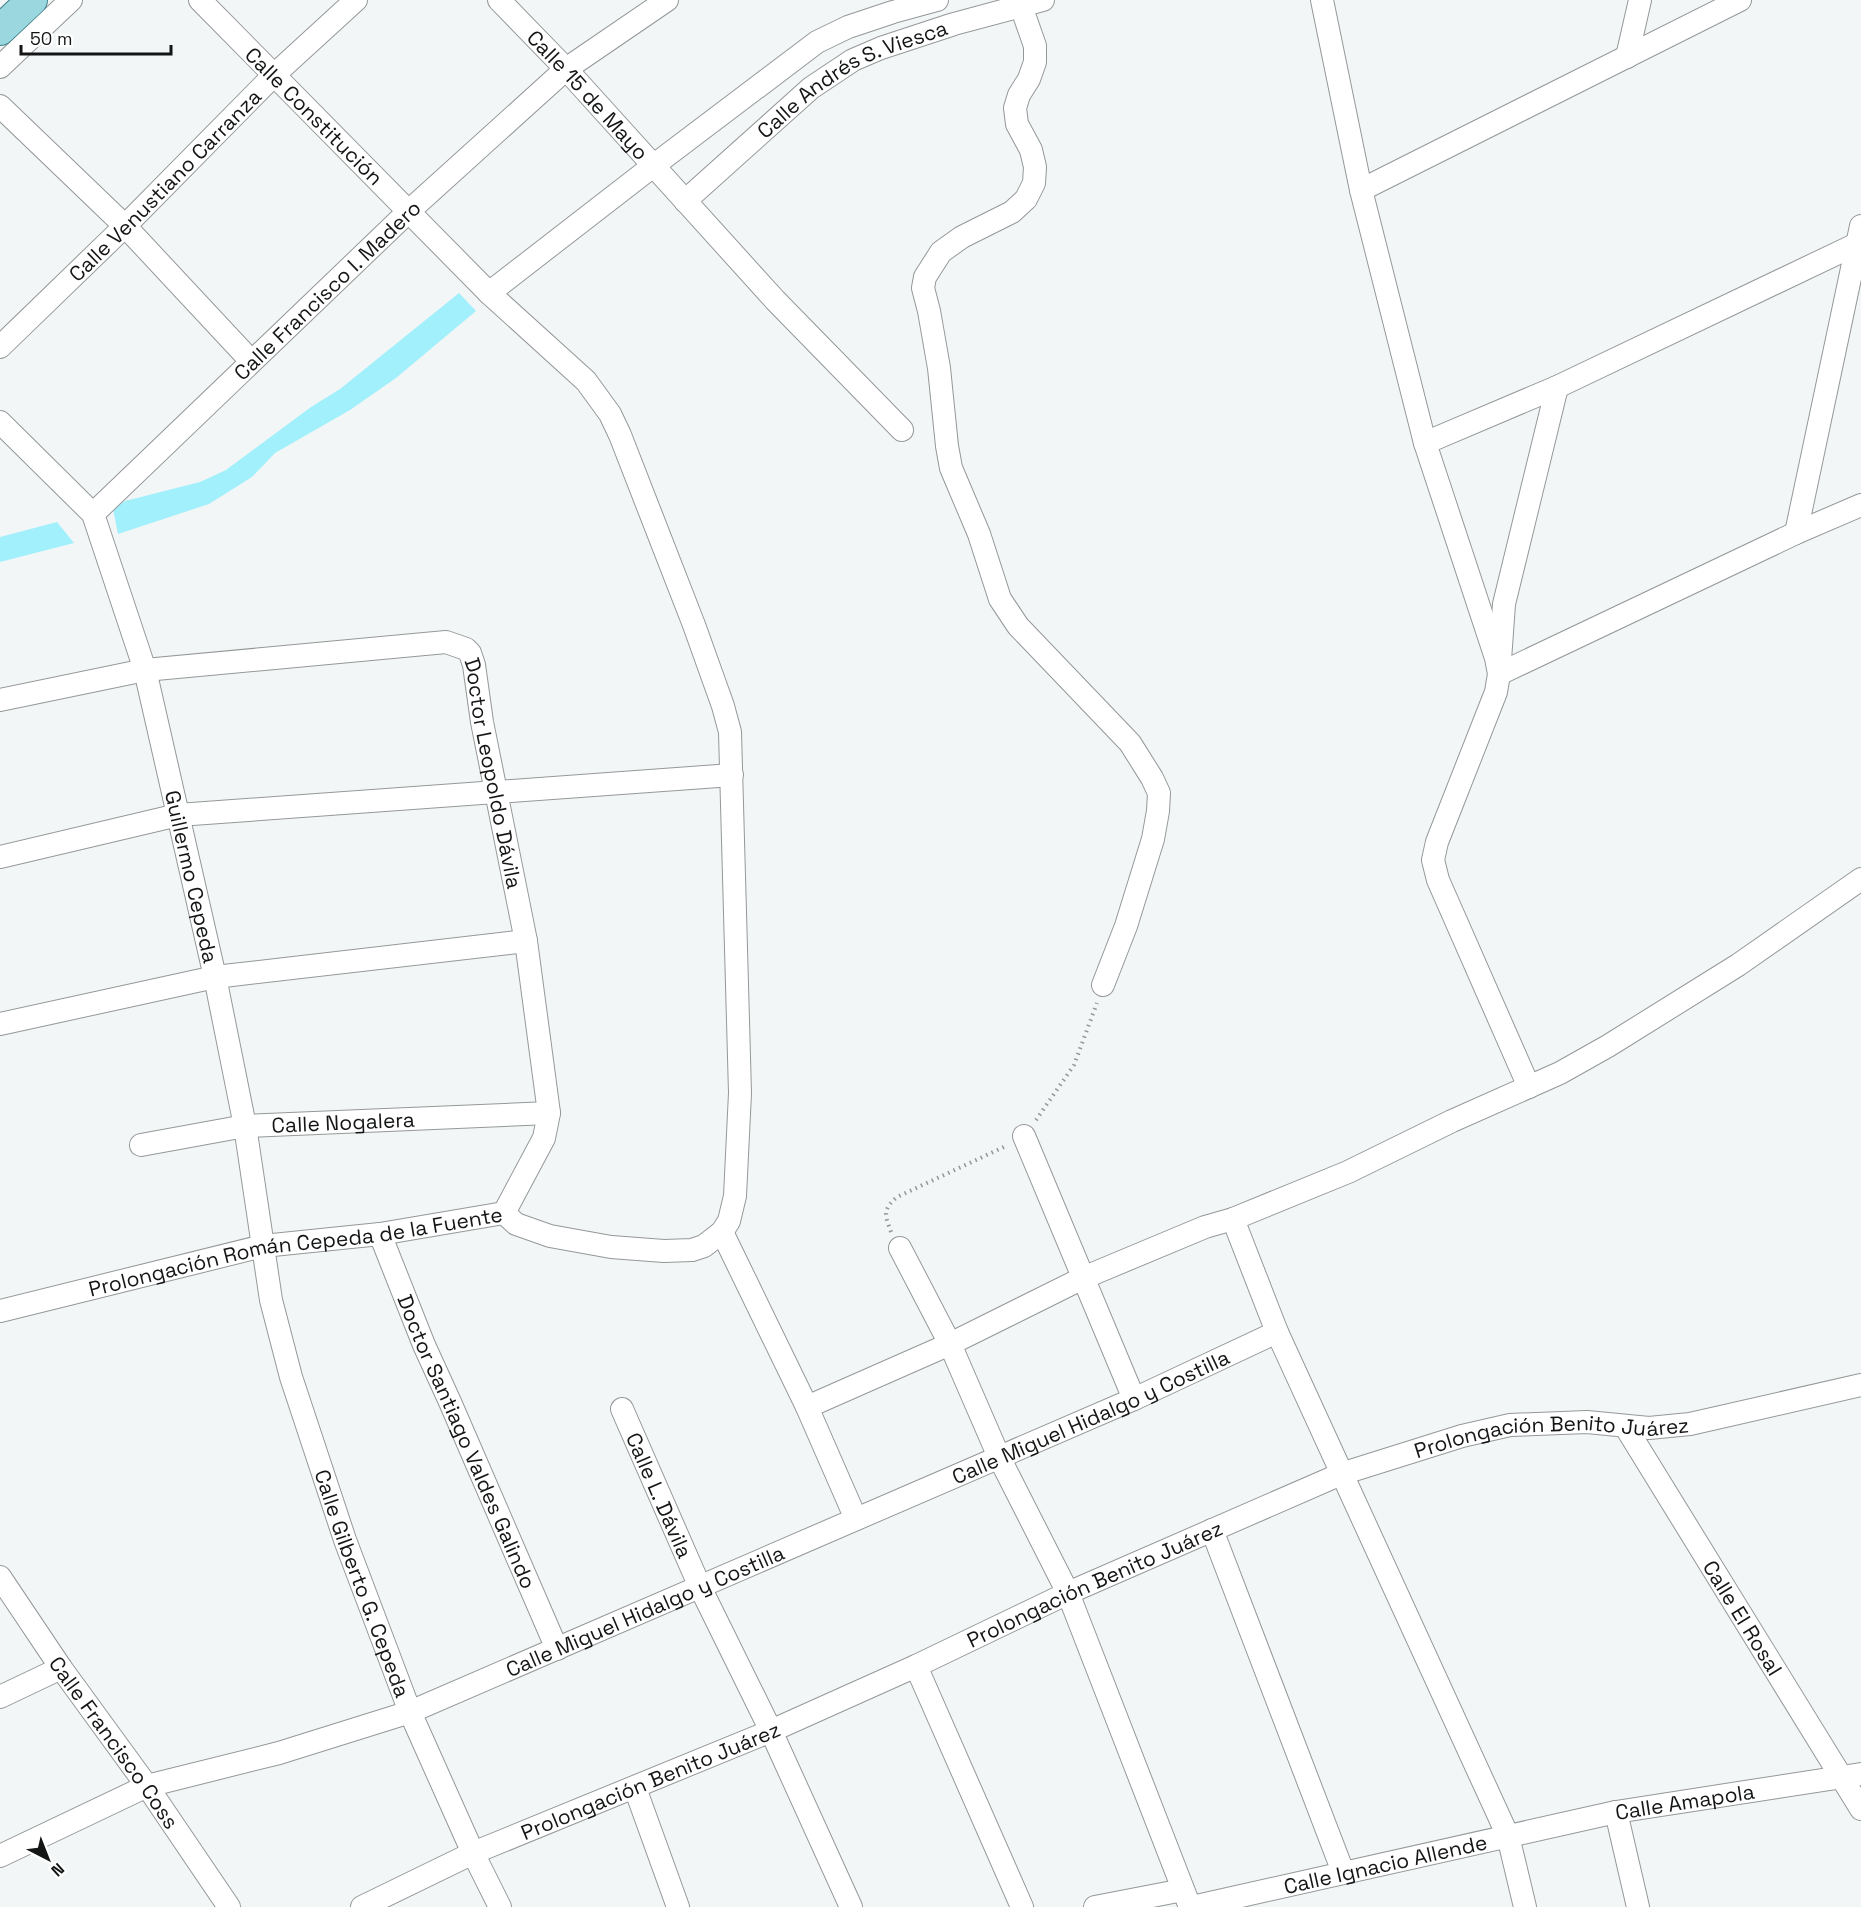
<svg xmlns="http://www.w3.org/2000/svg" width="1861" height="1907" font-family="'Space Grotesk',sans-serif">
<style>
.green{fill:#a2f0fb}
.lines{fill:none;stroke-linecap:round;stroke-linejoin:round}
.minor-casing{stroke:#959899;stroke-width:24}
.major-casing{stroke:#40828a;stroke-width:32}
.path{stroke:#939596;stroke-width:4;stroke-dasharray:1.5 4.5;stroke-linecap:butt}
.minor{stroke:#fff;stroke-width:22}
.major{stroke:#9ad7df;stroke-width:30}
.labels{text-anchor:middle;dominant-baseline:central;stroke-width:5;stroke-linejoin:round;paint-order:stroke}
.street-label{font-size:21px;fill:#141515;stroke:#fff}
</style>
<rect width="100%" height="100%" fill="#f2f6f7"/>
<path class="green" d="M 459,293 L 476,311 L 396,378 L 350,410 L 275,453 L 252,477 L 209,504 L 118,534 L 113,509 L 125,501 L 200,482 L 226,470 L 311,407 L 340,389 Z
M 57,522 L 74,543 L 0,562 L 0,537 Z"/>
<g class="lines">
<defs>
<g id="minor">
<path id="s1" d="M 499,0 L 566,69 L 775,300 L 902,430"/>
<path d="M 1322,0 L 1361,190 L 1425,443 L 1496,658 L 1499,674 L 1496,692 L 1437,842 L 1433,860 L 1438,880 L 1529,1087"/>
<path d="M 1021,6 L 1035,46 L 1035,62 L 1029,79 L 1019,95 L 1015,108 L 1017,124 L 1031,150 L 1035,167 L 1034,183 L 1026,199 L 1012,212 L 962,237 L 941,252 L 925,277 L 923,288 L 929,311 L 939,368 L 947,446 L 951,468 L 979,534 L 1000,599 L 1018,626 L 1130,743 L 1152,778 L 1159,793 L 1158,811 L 1153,839 L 1126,926 L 1103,985"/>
<path d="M 1627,57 L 1640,0"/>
<path d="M 0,67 L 71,0"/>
<path d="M 0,106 L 125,226 L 251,361"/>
<path d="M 1361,190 L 1740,0"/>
<path id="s2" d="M 685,201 L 811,88 L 853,60 L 881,48 L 954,24 L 1043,0"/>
<path d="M 489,293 L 653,166 L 817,42 L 848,27 L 893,12 L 937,0"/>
<path id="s3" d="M 0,347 L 125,226 L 274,75 L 356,0"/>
<path d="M 1557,387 L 1504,604 L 1499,674 L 1796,533 L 1861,505"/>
<path id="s4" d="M 0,422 L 93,514 L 145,670 L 215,977 L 245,1126 L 271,1300 L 291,1377 L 345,1540 L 410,1712 L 473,1853 L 500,1907"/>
<path d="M 1425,443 L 1557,387 L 1861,242"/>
<path id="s5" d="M 93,514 L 409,211 L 566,69 L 667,0"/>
<path d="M 1796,533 L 1861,226"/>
<path id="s6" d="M 0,700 L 145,670 L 446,642 L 466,649 L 470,653 L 474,665 L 482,722 L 526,941 L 549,1113 L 544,1138 L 504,1213"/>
<path d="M 0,857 L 178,815 L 732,775"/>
<path d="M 0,1024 L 215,977 L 526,941"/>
<path d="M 1024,1136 L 1134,1399"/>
<path id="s7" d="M 141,1145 L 245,1126 L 549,1113"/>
<path d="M 1233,1219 L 1277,1332 L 1508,1836 L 1525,1907"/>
<path d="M 722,1232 L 807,1407 L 856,1519"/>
<path id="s8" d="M 380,1234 L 424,1345 L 450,1402 L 557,1649"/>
<path d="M 900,1248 L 950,1344 L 999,1457 L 1068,1593 L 1190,1907"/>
<path id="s9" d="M 0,1311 L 263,1246 L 380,1234 L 504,1213 L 516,1224 L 550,1236 L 611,1247 L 664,1251 L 692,1250 L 704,1246 L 722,1232 L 729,1221 L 735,1196 L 740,1093 L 730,732 L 723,706 L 694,625 L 620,435 L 610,414 L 586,381 L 489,293 L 200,0"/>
<path d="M 807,1407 L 950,1344 L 1083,1278 L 1205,1227 L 1233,1219 L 1348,1172 L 1452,1121 L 1560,1073 L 1608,1046 L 1738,965 L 1861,879"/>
<path id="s10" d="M 622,1409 L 700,1587 L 771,1731 L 851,1907"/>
<path id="s11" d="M 1625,1426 L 1861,1809"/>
<path d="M 1212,1530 L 1343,1872"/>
<path id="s12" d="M 0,1577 L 61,1668 L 147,1786 L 229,1907"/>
<path d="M 916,1666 L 1022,1907"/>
<path d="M 0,1697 L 61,1668"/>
<path d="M 635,1788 L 678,1907"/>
<path d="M 1616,1812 L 1638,1907"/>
<path id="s13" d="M 0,1856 L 147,1786 L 279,1753 L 410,1712 L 1134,1399 L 1277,1332"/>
<path id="s14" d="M 362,1907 L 473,1853 L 771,1731 L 916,1666 L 1068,1593 L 1341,1474 L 1462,1436 L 1510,1425 L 1587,1422 L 1649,1428 L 1690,1424 L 1861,1385"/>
<path d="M 1095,1907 L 1183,1890"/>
<path id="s15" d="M 1192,1907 L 1616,1812 L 1861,1774"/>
</g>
<path id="major" d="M 0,30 L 32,0"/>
</defs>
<use href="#minor" class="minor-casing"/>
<use href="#major" class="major-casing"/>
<path class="path" d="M 1036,1120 L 1074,1065 L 1097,1003
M 891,1232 C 885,1215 882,1210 897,1197 L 1006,1146"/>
<use href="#minor" class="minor"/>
<use href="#major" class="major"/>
</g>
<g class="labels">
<g class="street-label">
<text stroke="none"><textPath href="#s2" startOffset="210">Calle Andrés S. Viesca</textPath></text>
<text stroke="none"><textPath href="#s1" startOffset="130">Calle 15 de Mayo</textPath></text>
<text transform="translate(314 116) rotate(45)">Calle Constitución</text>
<text stroke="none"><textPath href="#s3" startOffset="231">Calle Venustiano Carranza</textPath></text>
<text stroke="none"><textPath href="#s5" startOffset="324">Calle Francisco I. Madero</textPath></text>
<text stroke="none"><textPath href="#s6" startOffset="600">Doctor Leopoldo Dávila</textPath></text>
<text stroke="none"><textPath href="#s4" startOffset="507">Guillermo Cepeda</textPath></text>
<text stroke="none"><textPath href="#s7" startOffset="204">Calle Nogalera</textPath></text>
<text stroke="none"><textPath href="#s9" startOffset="302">Prolongación Román Cepeda de la Fuente</textPath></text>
<text stroke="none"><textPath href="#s13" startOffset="1178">Calle Miguel Hidalgo y Costilla</textPath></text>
<text stroke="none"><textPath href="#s14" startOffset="1287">Prolongación Benito Juárez</textPath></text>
<text stroke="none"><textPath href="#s8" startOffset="225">Doctor Santiago Valdes Galindo</textPath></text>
<text stroke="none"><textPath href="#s10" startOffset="94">Calle L. Dávila</textPath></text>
<text stroke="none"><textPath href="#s4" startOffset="1236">Calle Gilberto G. Cepeda</textPath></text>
<text stroke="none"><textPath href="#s14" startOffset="801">Prolongación Benito Juárez</textPath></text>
<text stroke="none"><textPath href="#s13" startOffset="692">Calle Miguel Hidalgo y Costilla</textPath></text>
<text stroke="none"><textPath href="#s11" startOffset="225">Calle El Rosal</textPath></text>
<text stroke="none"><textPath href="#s12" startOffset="201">Calle Francisco Coss</textPath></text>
<text stroke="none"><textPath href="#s14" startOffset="315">Prolongación Benito Juárez</textPath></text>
<text stroke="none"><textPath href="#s15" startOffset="504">Calle Amapola</textPath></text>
<text stroke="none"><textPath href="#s15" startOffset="198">Calle Ignacio Allende</textPath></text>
</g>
</g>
<g transform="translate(48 1859) rotate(138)" stroke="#ffffff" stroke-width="4.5" paint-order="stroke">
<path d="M0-4.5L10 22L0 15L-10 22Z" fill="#141515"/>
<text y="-9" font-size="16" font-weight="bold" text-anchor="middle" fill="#141515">N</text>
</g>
<path d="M21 45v9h150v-9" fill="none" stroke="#141515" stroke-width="3"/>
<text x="30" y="45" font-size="18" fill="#141515" stroke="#ffffff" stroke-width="4.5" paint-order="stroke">50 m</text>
</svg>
